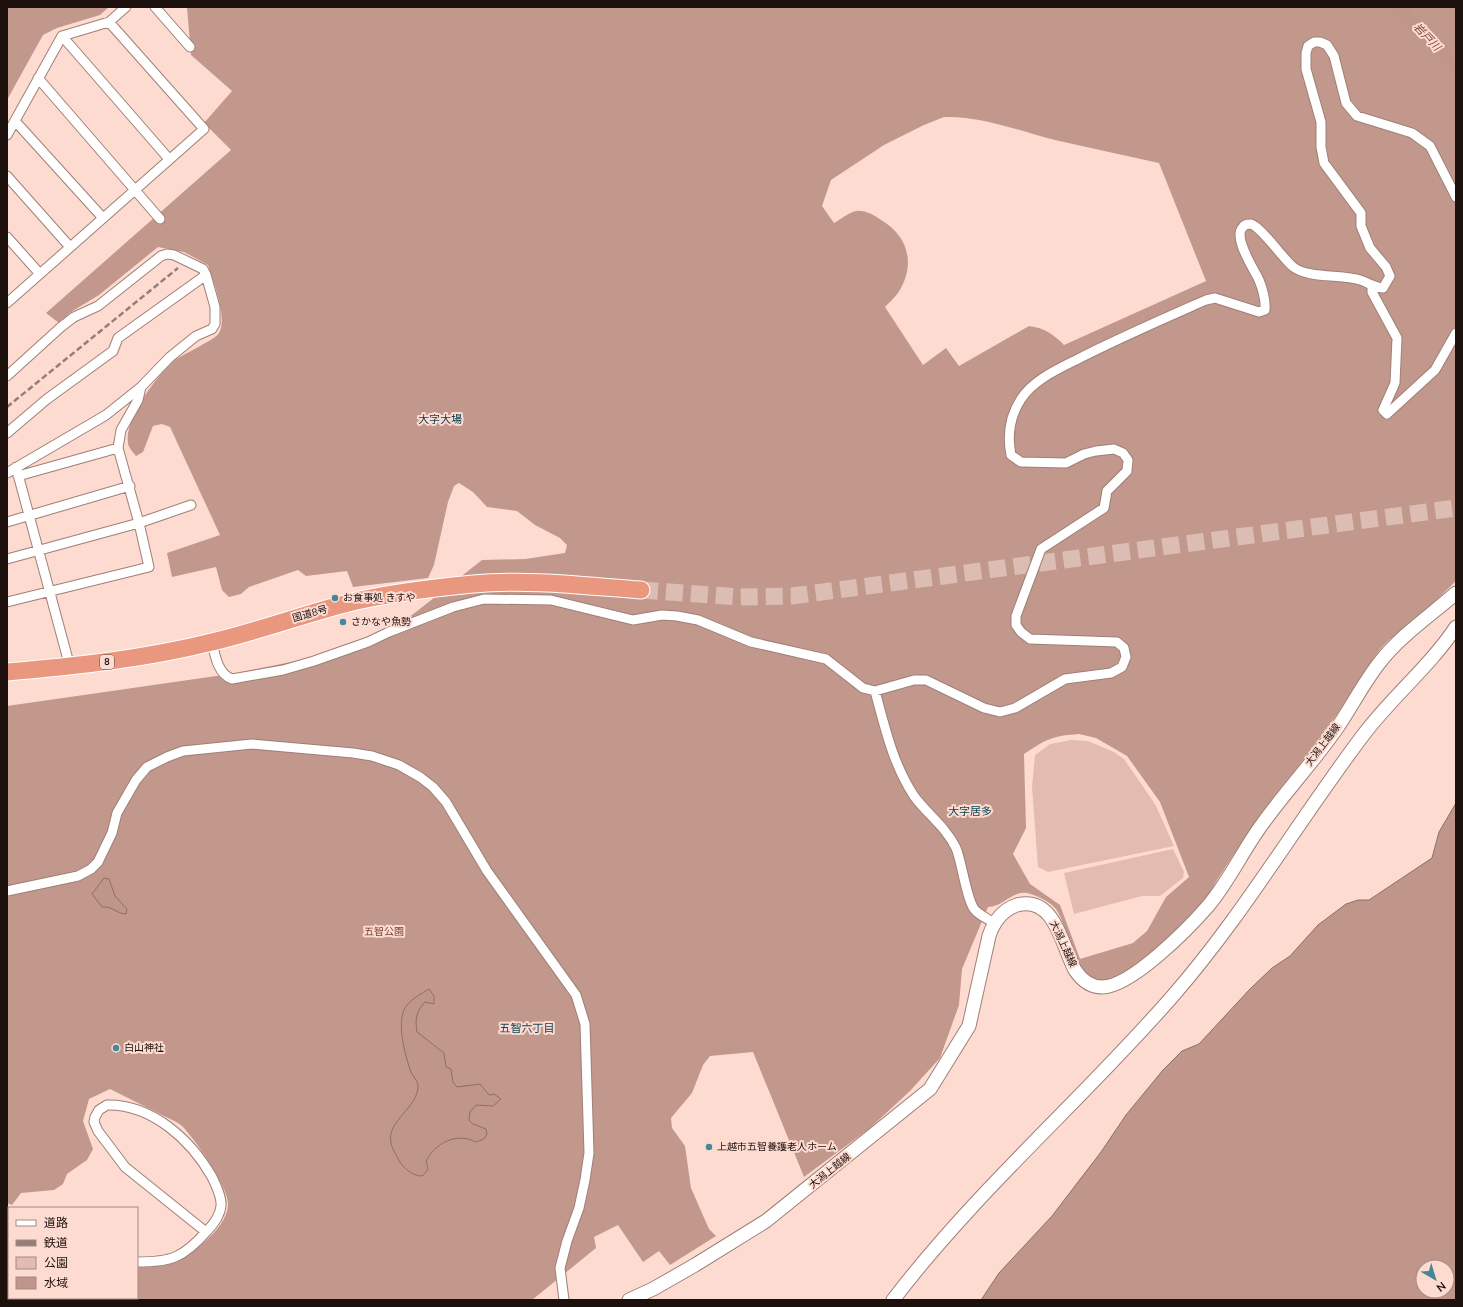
<svg xmlns="http://www.w3.org/2000/svg" width="1463" height="1307" font-family="'Nunito Sans','Noto Sans JP',sans-serif">
<style>
.green{fill:#e4bbb0}
.forest{fill:#c2988d;fill-rule:evenodd}
.water{fill:#c0968a;stroke:#8f6e64;fill-rule:evenodd}
.lines{fill:none;stroke-linecap:round;stroke-linejoin:round}
.river{stroke:#c0968a;stroke-width:14}
.highway-tunnel{stroke:#dcbdb4;stroke-width:17;stroke-dasharray:17 8;stroke-linecap:butt}
.street-casing{stroke:#9f7f76;stroke-width:11}
.secondary-casing{stroke:#9f7f76;stroke-width:15}
.highway-casing{stroke:#fff;stroke-width:19}
.street{stroke:#fff;stroke-width:9}
.secondary{stroke:#fff;stroke-width:13}
.highway{stroke:#ea9780;stroke-width:17}
.rail{stroke:#957e76;stroke-width:2.5;stroke-dasharray:6 3;stroke-linecap:butt}
.poi-dot{fill:#458899;stroke:#fedbd1;stroke-width:1.5}
.labels{text-anchor:middle;dominant-baseline:central;stroke-width:4;stroke-linejoin:round;paint-order:stroke}
.shield{fill:#fedbd1;stroke:#604e48;stroke-width:1}
.shield-label{font-size:9px;font-weight:bold;fill:#1c110d}
.poi-label{font-size:10px;fill:#1c110d;stroke:#fedbd1;text-anchor:start}
.street-label{font-size:10px;fill:#1c110d;stroke:#fedbd1}
.park-label{font-size:10px;fill:#794031;stroke:#fedbd1}
.water-label{font-size:11px;font-style:italic;fill:#7a4132;stroke:#fedbd1}
.neighbourhood-label{font-size:11px;fill:#0a4552;stroke:#fedbd1}
</style>
<rect width="100%" height="100%" fill="#fedbd1"/>
<path class="green" d="M 1071,740 L 1088,741 L 1114,752 L 1124,759 L 1155,804 L 1174,846 L 1048,872 L 1038,867 L 1032,787 L 1035,755 L 1050,744 Z
M 1173,849 L 1184,872 L 1183,878 L 1160,896 L 1142,896 L 1074,914 L 1064,873 Z"/>
<path class="forest" d="M 7,7 L 109,7 L 100,15 L 57,28 L 43,35 L 7,100 Z
M 187,7 L 1456,7 L 1456,581 C 1443,593 1431,606 1417,618 C 1406,628 1392,636 1382,647 C 1366,667 1355,689 1340,710 C 1312,750 1280,789 1251,829 C 1239,846 1228,863 1217,880 C 1213,886 1211,893 1206,898 C 1188,921 1128,983 1099,981 C 1072,980 1069,924 1055,908 C 1049,901 1036,895 1027,893 C 1011,891 1003,907 988,907 L 962,969 L 959,1005 L 940,1058 L 910,1091 L 870,1128 L 804,1177 L 753,1052 L 710,1056 L 703,1065 L 692,1093 L 671,1118 L 672,1128 L 685,1146 L 691,1188 L 709,1229 L 716,1236 L 670,1265 L 659,1251 L 643,1262 L 618,1225 L 594,1237 L 596,1248 L 532,1300 L 115,1300 L 116,1298 L 137,1298 L 137,1266 C 146,1266 155,1267 164,1265 C 187,1259 227,1230 228,1205 C 229,1187 195,1140 183,1127 C 178,1122 170,1119 164,1116 C 146,1107 128,1098 110,1089 L 89,1099 L 83,1121 L 93,1149 L 87,1160 L 67,1174 L 63,1184 L 54,1190 L 21,1193 L 12,1205 L 7,1203 L 7,706 L 237,673 L 320,656 L 359,643 L 407,619 L 482,560 L 525,559 L 565,553 L 567,545 L 560,538 L 535,525 L 517,511 L 487,507 L 473,492 L 459,483 L 454,486 L 448,502 L 434,565 L 428,578 L 353,587 L 347,571 L 306,576 L 298,570 L 249,587 L 241,594 L 229,597 L 222,590 L 216,567 L 172,577 L 167,553 L 220,535 L 170,427 L 162,424 L 153,426 L 143,452 L 136,456 C 133,452 128,447 128,443 C 124,419 157,375 175,360 C 184,354 216,339 219,333 C 228,318 213,281 208,265 L 184,252 L 158,247 L 99,295 L 71,312 L 59,323 L 46,313 L 231,150 L 204,123 L 232,91 L 191,55 ZM 944,117 C 982,116 1019,131 1055,140 C 1089,148 1124,155 1159,163 L 1206,281 L 1064,345 C 1053,334 1045,328 1029,326 L 959,366 L 946,348 L 923,365 L 885,307 C 889,303 894,298 898,293 C 916,266 909,236 881,220 C 874,215 865,210 856,211 C 849,212 840,220 834,223 L 822,206 L 831,180 L 884,145 L 924,125 ZM 1079,734 L 1096,738 L 1127,756 L 1160,802 L 1189,877 L 1166,897 L 1147,931 L 1133,943 L 1080,959 L 1060,905 L 1030,884 L 1013,854 L 1026,828 L 1024,754 C 1047,739 1052,736 1079,734 Z"/>
<path class="water" d="M 1456,803 L 1456,1300 L 981,1300 L 999,1273 L 1052,1216 L 1101,1152 L 1126,1115 L 1163,1070 L 1182,1051 L 1199,1044 L 1250,989 L 1272,968 L 1290,956 L 1318,925 L 1346,904 L 1358,900 L 1369,900 L 1432,858 L 1439,832 ZM 1423,1267 L 1447,1267 L 1447,1291 L 1423,1291 Z
M 104,878 L 109,879 L 115,896 L 127,909 L 126,914 C 117,914 113,906 102,907 L 92,894 Z
M 429,989 L 434,996 L 434,1004 L 425,1002 C 416,1012 415,1019 417,1032 L 444,1053 L 446,1067 L 451,1069 L 453,1082 L 457,1087 L 480,1084 L 489,1095 L 494,1094 L 501,1099 L 493,1106 L 476,1105 L 470,1112 L 469,1120 L 473,1124 L 486,1129 L 487,1134 L 484,1139 L 476,1142 C 457,1132 434,1143 426,1162 C 429,1169 428,1171 422,1176 C 414,1176 405,1170 400,1162 C 397,1156 392,1149 391,1143 C 386,1121 418,1108 418,1086 C 418,1081 412,1075 410,1070 C 405,1053 395,1020 407,1005 C 413,998 422,993 429,989 Z
M 7,1259 L 9,1260 L 9,1298 L 19,1298 L 19,1300 L 7,1300 Z
M 25,1298 L 113,1298 L 112,1300 L 25,1300 Z"/>
<g class="lines">
<path class="river" d="M 1397,7 C 1414,29 1439,45 1456,67"/>
<path class="highway-tunnel" d="M 641,590 L 739,597 L 792,596 L 1456,508"/>
<defs>
<path id="street" d="M 155,7 L 190,47
M 62,36 L 169,159
M 38,78 L 160,219
M 15,121 L 103,218
M 7,135 L 62,36 L 109,22 L 126,7
M 7,176 L 70,247
M 7,237 L 40,274
M 1372,286 L 1372,292 L 1397,338 L 1395,383 L 1383,410 L 1387,414 L 1435,370 L 1456,333
M 7,303 L 204,129 L 109,22
M 7,376 L 61,327 L 74,317 L 98,306 L 161,256 L 167,254 L 174,255 L 203,269 L 206,275 L 215,307 L 215,324 L 212,329 L 196,336 L 170,357 L 141,387 L 106,415 L 7,473
M 7,433 L 47,399 L 113,351 L 118,338 L 206,275
M 16,467 L 70,667
M 18,476 L 118,448
M 7,522 L 130,486
M 7,559 L 139,523 L 191,505
M 7,602 L 149,567 L 139,523 L 118,448 L 121,430 L 138,400 L 141,387
M 212,642 C 215,656 218,674 232,679 L 283,670 L 314,661 L 368,642 L 389,632 L 453,607 L 484,599 L 551,600 L 633,620 L 662,615 L 677,616 L 698,620 L 751,642 L 826,659 L 863,688 L 875,691 L 914,680 L 926,680 L 984,708 L 1000,712 L 1015,708 L 1065,679 L 1111,673 L 1122,667 L 1126,657 L 1124,648 L 1117,642 L 1030,639 L 1021,632 L 1016,625 L 1016,616 L 1041,549 L 1104,508 L 1107,491 L 1127,471 L 1128,460 L 1123,453 L 1114,449 L 1096,451 L 1084,454 L 1066,463 L 1021,462 L 1011,455 C 1007,435 1010,416 1021,399 C 1033,380 1058,369 1078,359 C 1119,338 1163,319 1206,300 L 1215,298 L 1259,312 L 1265,310 C 1266,299 1263,290 1259,280 C 1254,269 1232,237 1243,227 C 1244,225 1248,224 1251,224 C 1262,228 1282,257 1292,266 C 1307,279 1342,274 1360,280 C 1369,283 1374,287 1383,288 L 1390,276 L 1386,267 L 1370,248 L 1361,226 L 1361,213 L 1324,163 L 1321,147 L 1321,122 L 1306,69 L 1306,53 L 1308,46 L 1314,42 L 1320,42 L 1327,45 L 1334,56 L 1346,103 L 1357,116 L 1412,133 L 1430,146 L 1456,197
M 875,691 C 885,728 893,764 914,796 C 927,814 946,827 956,848 C 962,862 967,904 976,911 C 981,916 988,919 994,923
M 7,891 L 78,876 L 91,869 L 98,862 L 112,833 L 117,813 L 136,780 L 147,767 L 167,757 L 183,751 L 252,744 L 353,753 L 372,756 L 399,765 L 420,777 L 433,787 L 446,802 L 487,871 L 576,995 L 585,1024 L 589,1153 L 585,1180 L 579,1208 L 567,1241 L 560,1268 L 564,1300
M 107,1105 C 152,1104 191,1140 212,1177 C 216,1185 222,1197 221,1206 C 220,1216 213,1225 206,1232 L 125,1167 L 98,1131 L 94,1122 L 95,1117 L 99,1110 Z
M 7,1216 L 9,1220
M 137,1262 C 171,1262 183,1258 206,1232
M 22,1300 L 22,1298"/>
<path id="secondary" d="M 629,1300 L 653,1289 L 695,1265 L 766,1221 L 930,1089 L 969,1026 L 989,936 C 994,921 1002,910 1017,905 C 1055,895 1062,946 1075,970 C 1081,979 1090,987 1102,987 C 1131,987 1188,929 1208,906 C 1229,881 1243,850 1263,823 C 1287,790 1314,761 1337,728 C 1352,706 1364,682 1380,662 C 1400,636 1431,615 1456,593
M 893,1300 C 976,1191 1081,1101 1171,998 C 1243,916 1298,821 1364,734 C 1392,697 1430,666 1456,627"/>
<path id="highway" d="M 7,672 C 76,666 144,659 212,642 C 258,631 302,615 348,603 C 388,593 432,588 473,584 C 529,579 585,586 641,590"/>
</defs>
<use href="#street" class="street-casing"/>
<use href="#secondary" class="secondary-casing"/>
<use href="#highway" class="highway-casing"/>
<use href="#street" class="street"/>
<use href="#secondary" class="secondary"/>
<use href="#highway" class="highway"/>
<path class="rail" d="M 7,407 L 178,268"/>
</g>
<g class="poi-dot">
<circle cx="335" cy="598" r="4"/>
<circle cx="343" cy="622" r="4"/>
<circle cx="116" cy="1048" r="4"/>
<circle cx="709" cy="1147" r="4"/>
</g>
<g class="labels">
<rect class="shield" x="100" y="655" width="14" height="14" rx="3"/>
<g class="shield-label">
<text x="107" y="662">8</text>
</g>
<g class="poi-label">
<text x="343" y="598">お食事処 きすや</text>
<text x="351" y="622">さかなや魚勢</text>
<text x="124" y="1048">白山神社</text>
<text x="717" y="1147">上越市五智養護老人ホーム</text>
</g>
<g class="street-label">
<text transform="translate(310 614) rotate(-16)">国道8号</text>
<text transform="translate(1323 745) rotate(-53)">大潟上越線</text>
<text transform="translate(1063 944) rotate(65)">大潟上越線</text>
<text transform="translate(830 1171) rotate(-39)">大潟上越線</text>
</g>
<g class="park-label">
<text x="384" y="932">五智公園</text>
</g>
<g class="water-label">
<text transform="translate(1427 37) rotate(46)">岩戸川</text>
</g>
<g class="neighbourhood-label">
<text x="440" y="419">大字大場</text>
<text x="970" y="811">大字居多</text>
<text x="527" y="1028">五智六丁目</text>
</g>
</g>
<rect width="1463" height="1307" fill="none" stroke="#1c110d" stroke-width="16"/>
<rect x="8" y="1207" width="130" height="92" fill="#fedbd1" stroke="#a48a83"/>
<rect x="16" y="1220" width="20" height="6" fill="#ffffff" stroke="#a48a83"/>
<text x="44" y="1227" font-size="12" fill="#1c110d">道路</text>
<rect x="16" y="1240" width="20" height="6" fill="#957e76" stroke="#a48a83"/>
<text x="44" y="1247" font-size="12" fill="#1c110d">鉄道</text>
<rect x="16" y="1257" width="20" height="12" fill="#e4bbb0" stroke="#a48a83"/>
<text x="44" y="1267" font-size="12" fill="#1c110d">公園</text>
<rect x="16" y="1277" width="20" height="12" fill="#c0968a" stroke="#a48a83"/>
<text x="44" y="1287" font-size="12" fill="#1c110d">水域</text>
<g transform="translate(1435 1279) rotate(142)"><circle r="19" fill="#fedbd1" stroke="#a48a83"/>
<path d="M0-3L7 15L0 10L-7 15Z" fill="#458899"/>
<text y="-6" font-size="11" font-weight="bold" text-anchor="middle" fill="#1c110d">N</text>
</g>
</svg>
